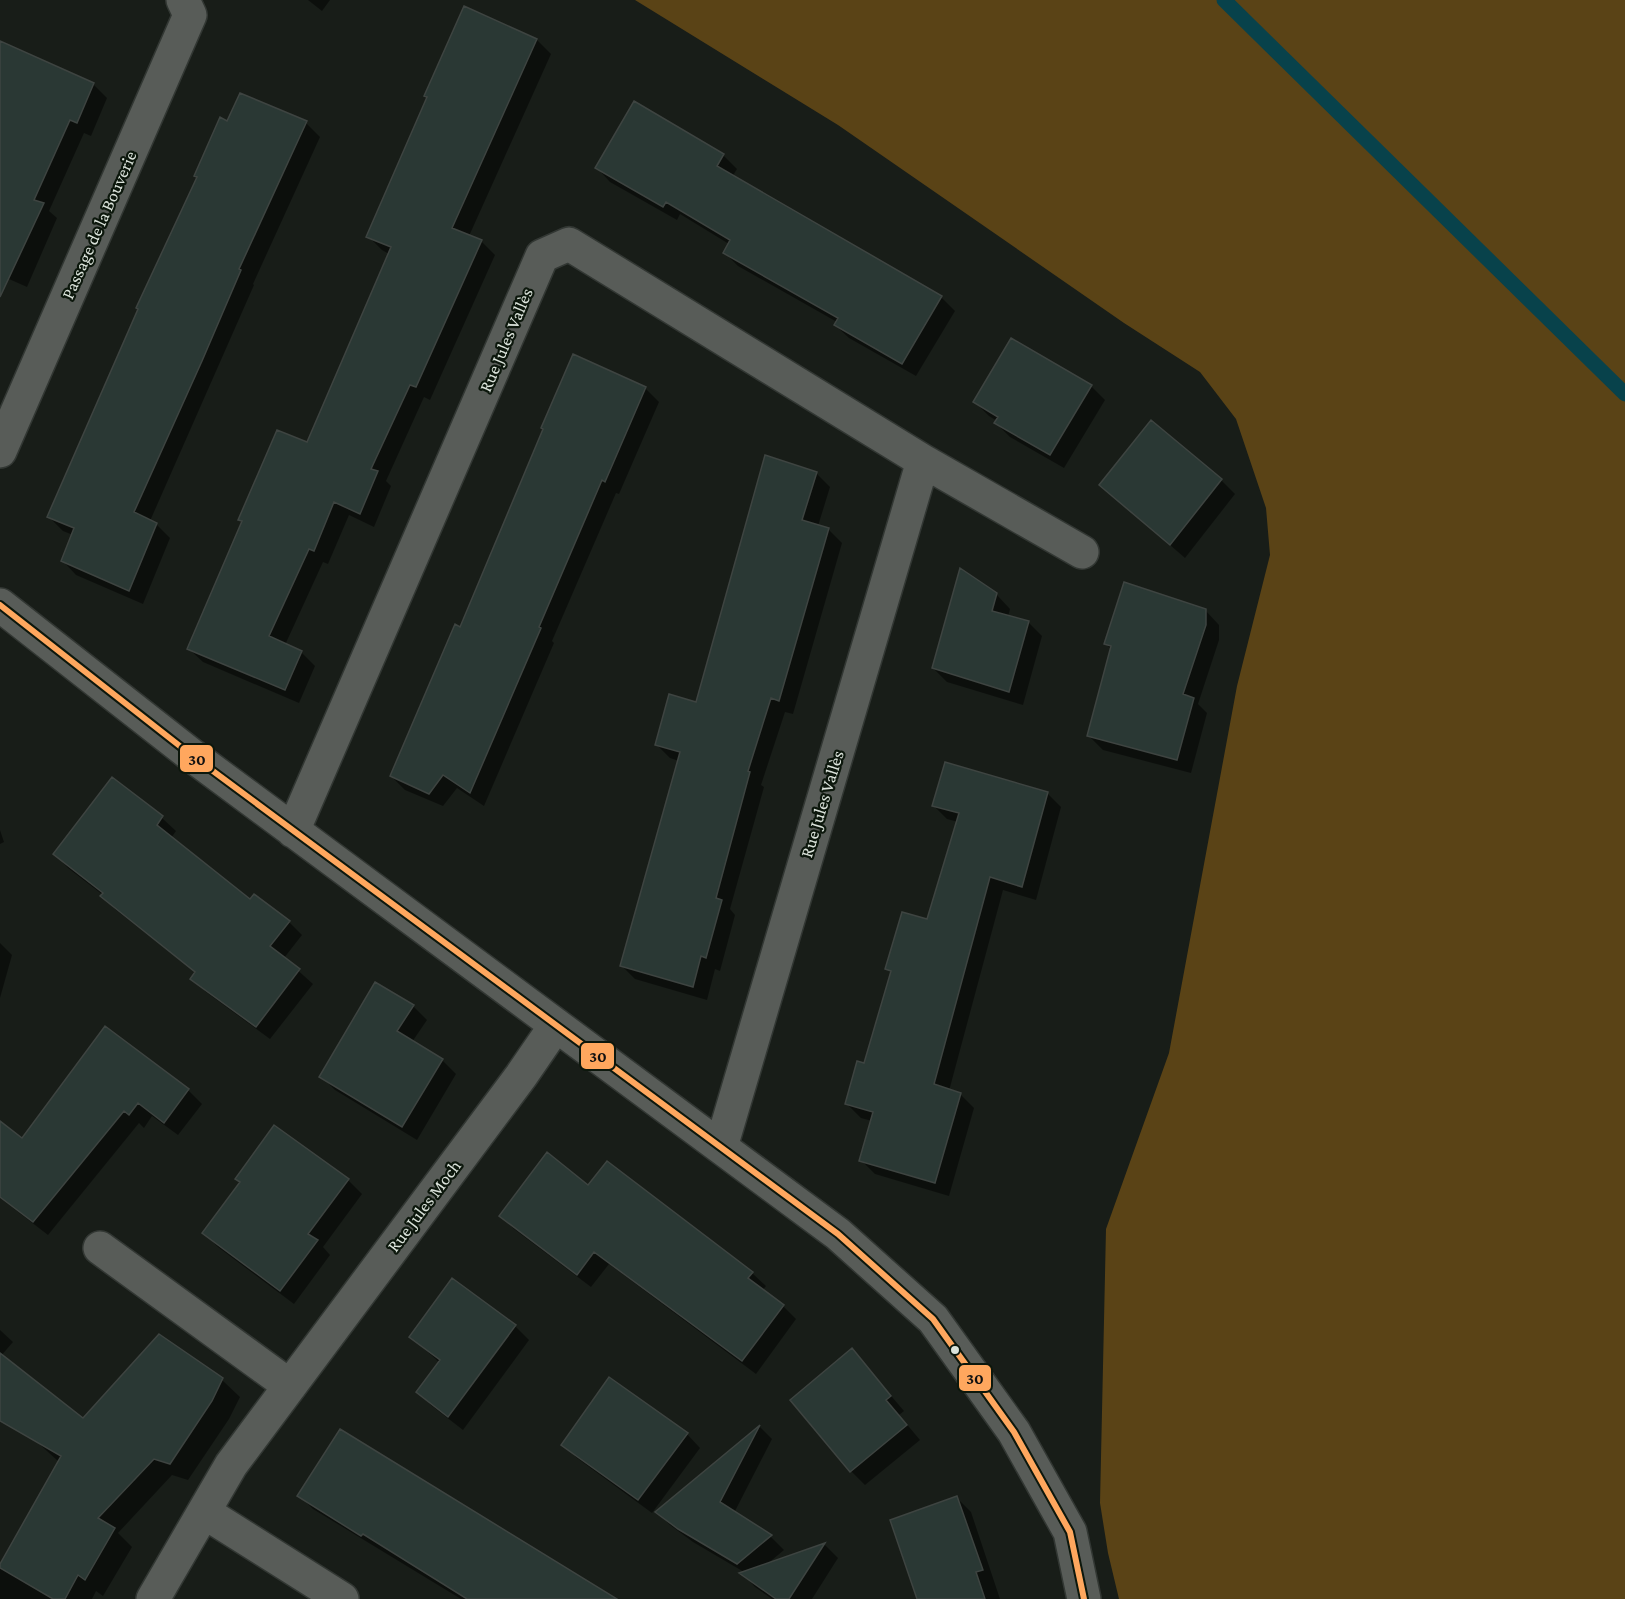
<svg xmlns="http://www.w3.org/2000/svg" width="1625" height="1599" font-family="'Crimson Pro',serif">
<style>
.forest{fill:#5a4316}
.shadow{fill:#0007}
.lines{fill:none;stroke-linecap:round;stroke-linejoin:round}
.stream{stroke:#08424b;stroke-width:15}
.building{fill:#2a3834;stroke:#3e4441;stroke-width:1.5}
.minor-casing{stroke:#323733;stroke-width:36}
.minor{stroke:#585c58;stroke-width:33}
.bus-1-casing{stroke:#0c170c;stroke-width:10}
.bus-1{stroke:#ffa75e;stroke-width:6}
.bus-dot{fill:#dbe3db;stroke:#0c170c;stroke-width:2}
.labels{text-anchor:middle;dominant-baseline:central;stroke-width:4.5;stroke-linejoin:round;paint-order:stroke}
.street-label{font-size:18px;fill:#dbe3db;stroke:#0c170c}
.line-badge{stroke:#0c170c;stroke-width:2}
.pale-badge-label{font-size:16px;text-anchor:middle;font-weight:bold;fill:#111}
</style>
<rect width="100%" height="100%" fill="#181d18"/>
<path class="forest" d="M 635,0 L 1625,0 L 1625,1599 L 1119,1599 L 1108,1553 L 1100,1503 L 1106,1229 L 1169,1053 L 1237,686 L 1270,555 L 1266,508 L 1236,419 L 1200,372 L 1124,323 L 838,125 Z"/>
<path class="shadow" d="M 308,0 L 330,0 L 322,11 Z
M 464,8 L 537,40 L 551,54 L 469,236 L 481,241 L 495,255 L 430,400 L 424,397 L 386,481 L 391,486 L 374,527 L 349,515 L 328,564 L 323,562 L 285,645 L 301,652 L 315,666 L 299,703 L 203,662 L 189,649 L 243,522 L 240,519 L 307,444 L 389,254 L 382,250 L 368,236 L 429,98 Z
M 0,43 L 93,84 L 107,98 L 91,136 L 84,133 L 49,211 L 57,218 L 27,287 L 0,275 Z
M 228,123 L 306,123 L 320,137 L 253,284 L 254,285 L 150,521 L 156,524 L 170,538 L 143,604 L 76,575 L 62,560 L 73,535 L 63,531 L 48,516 L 198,178 Z
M 723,155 L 737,169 L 732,177 L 941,297 L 955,311 L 916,376 L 849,338 L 835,325 L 837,322 L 738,266 L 725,253 L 729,244 L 680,214 L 677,220 L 610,182 L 597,168 Z
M 1091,386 L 1105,400 L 1064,468 L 1010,437 L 996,423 L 997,421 L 989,416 L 975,402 Z
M 645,388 L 659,402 L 619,494 L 616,493 L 552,641 L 554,643 L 484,806 L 457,788 L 443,806 L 405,790 L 391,776 L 461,630 Z
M 816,473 L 830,487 L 818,526 L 828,529 L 842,543 L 793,714 L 785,712 L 761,785 L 764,787 L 730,909 L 735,915 L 720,971 L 715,969 L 707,1000 L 635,979 L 621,965 L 679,761 L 670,758 L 656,744 L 697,703 Z
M 1221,480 L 1235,494 L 1185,558 L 1101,485 Z
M 996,594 L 1010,609 L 1008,617 L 1028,622 L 1042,636 L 1023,705 L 947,682 L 933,668 Z
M 1205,610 L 1219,625 L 1219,640 L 1198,704 L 1207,713 L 1191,773 L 1103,750 L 1089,736 L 1112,650 L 1106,644 Z
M 112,779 L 162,818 L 176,831 L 171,838 L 250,901 L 289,922 L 302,935 L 284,958 L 313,984 L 270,1039 L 206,992 L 192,978 L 196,973 L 116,910 L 102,896 L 103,895 L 68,868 L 55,854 Z
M 1047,793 L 1061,807 L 1036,900 L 1003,890 L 949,1091 L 960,1094 L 974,1108 L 949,1196 L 875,1174 L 861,1160 L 872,1121 L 861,1118 L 847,1104 L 865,1065 L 892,973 L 887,969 L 928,921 L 958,822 L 947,819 L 933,805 Z
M 0,830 L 4,842 L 0,844 Z
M 0,943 L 12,955 L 0,998 Z
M 413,1006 L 427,1020 L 412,1042 L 442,1060 L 456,1074 L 417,1140 L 335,1090 L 321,1076 Z
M 105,1029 L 188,1090 L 202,1104 L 178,1135 L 152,1116 L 144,1128 L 139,1123 L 48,1235 L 0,1198 L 0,1123 L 22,1140 Z
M 237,1179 L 348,1180 L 362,1194 L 323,1247 L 330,1255 L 294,1304 L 218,1247 L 204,1233 L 241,1183 Z
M 589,1187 L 752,1273 L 766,1286 L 762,1291 L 783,1306 L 796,1319 L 756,1374 L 609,1264 L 591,1287 L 514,1229 L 501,1216 Z
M 515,1326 L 529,1340 L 463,1430 L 432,1406 L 418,1392 L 440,1363 L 411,1337 Z
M 0,1330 L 13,1342 L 0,1357 Z
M 852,1350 L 904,1411 L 899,1415 L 920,1440 L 865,1485 L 851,1471 Z
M 222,1380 L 240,1397 L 229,1419 L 188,1480 L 172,1475 L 118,1533 L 132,1547 L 103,1596 L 96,1591 L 92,1599 L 0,1599 L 0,1567 L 59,1462 L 36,1441 L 83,1420 Z
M 760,1427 L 772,1439 L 734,1513 L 771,1537 L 784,1550 L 766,1565 L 824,1544 L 838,1558 L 812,1599 L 772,1599 L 755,1587 L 742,1573 L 744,1572 L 693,1542 L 670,1525 L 657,1512 Z
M 687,1434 L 700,1448 L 652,1513 L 577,1458 L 563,1444 Z
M 299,1495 L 608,1599 L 461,1599 L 313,1509 Z
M 957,1498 L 971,1512 L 1000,1599 L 919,1599 Z"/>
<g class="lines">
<path class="stream" d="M 1224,0 L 1625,394"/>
</g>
<path class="building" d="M 464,6 L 537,39 L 452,228 L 482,240 L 416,387 L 410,385 L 371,469 L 378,471 L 360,514 L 334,502 L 314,551 L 309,549 L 269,636 L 302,651 L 285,690 L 187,649 L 242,521 L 238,520 L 277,430 L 307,442 L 391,247 L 366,237 L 427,97 L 424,96 Z
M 0,41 L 94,83 L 77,123 L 70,120 L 34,200 L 44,203 L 0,297 Z
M 240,93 L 307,121 L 239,269 L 241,270 L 202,361 L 134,512 L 157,523 L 129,591 L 61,561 L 74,528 L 47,517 L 138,309 L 136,308 L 197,177 L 194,176 L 220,117 L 227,121 Z
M 634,101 L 724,154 L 717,166 L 942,296 L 902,364 L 834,325 L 838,318 L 723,253 L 730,240 L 666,202 L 663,207 L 595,168 Z
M 1011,338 L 1092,385 L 1050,455 L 994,423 L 998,417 L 973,402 Z
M 573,354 L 646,387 L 605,482 L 602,480 L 539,627 L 541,628 L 470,793 L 443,775 L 429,794 L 390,776 L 455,624 L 460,627 L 543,429 L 541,428 Z
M 1151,420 L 1222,479 L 1170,545 L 1099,485 Z
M 765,455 L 817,472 L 802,520 L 829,528 L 779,701 L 771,698 L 748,771 L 750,772 L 716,898 L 722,900 L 706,958 L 701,956 L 693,987 L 620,966 L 680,752 L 655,745 L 669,694 L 696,702 Z
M 960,568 L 997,593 L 992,611 L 1029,621 L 1009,692 L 932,668 Z
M 1124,582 L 1206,609 L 1206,625 L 1183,694 L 1194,698 L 1177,760 L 1087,736 L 1111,646 L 1104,644 Z
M 945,762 L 1048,792 L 1022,887 L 990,877 L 934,1084 L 961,1093 L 935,1183 L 859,1161 L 873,1112 L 845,1104 L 857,1061 L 864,1063 L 891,971 L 885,969 L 902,912 L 927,919 L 959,813 L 932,806 Z
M 112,777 L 163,816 L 157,825 L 250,899 L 254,894 L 290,921 L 270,946 L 300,969 L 256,1027 L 190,979 L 195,972 L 100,896 L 103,893 L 53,854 Z
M 375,982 L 414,1005 L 397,1031 L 443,1059 L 402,1127 L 319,1077 Z
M 105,1026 L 189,1089 L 164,1123 L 138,1103 L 129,1115 L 124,1111 L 33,1222 L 0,1197 L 0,1121 L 22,1138 Z
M 274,1125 L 349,1179 L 308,1234 L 318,1240 L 280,1291 L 202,1233 L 240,1182 L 235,1179 Z
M 547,1152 L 588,1185 L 607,1161 L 753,1272 L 748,1278 L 784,1305 L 742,1361 L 594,1252 L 577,1275 L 499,1216 Z
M 452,1278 L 516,1325 L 448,1417 L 416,1392 L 440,1360 L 409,1337 Z
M 159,1334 L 223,1378 L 212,1401 L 170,1464 L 154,1459 L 98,1518 L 115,1528 L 85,1580 L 78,1575 L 65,1599 L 53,1599 L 0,1568 L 0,1564 L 61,1456 L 0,1421 L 0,1353 L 83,1418 Z
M 852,1348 L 891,1396 L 886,1400 L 907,1425 L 850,1472 L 790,1400 Z
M 609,1377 L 688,1433 L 638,1500 L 561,1445 Z
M 760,1425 L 720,1502 L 772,1535 L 737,1564 L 678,1529 L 655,1512 Z
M 340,1429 L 617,1599 L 467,1599 L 363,1534 L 361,1536 L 297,1496 Z
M 957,1496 L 983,1570 L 976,1572 L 985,1599 L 917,1599 L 890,1520 Z
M 825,1543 L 789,1599 L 776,1599 L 739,1573 Z"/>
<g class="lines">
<defs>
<path id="minor" d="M 0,451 L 190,15 L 183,0
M 923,461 L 1082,552
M 0,605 L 190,754 L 838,1234 L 933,1319 L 1014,1432 L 1070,1532 L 1084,1599
M 293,831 L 542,256 L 569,244 L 923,461 L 721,1147
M 100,1248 L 290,1386
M 204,1512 L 342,1599
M 153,1599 L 231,1465 L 521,1076 L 556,1025"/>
</defs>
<use href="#minor" class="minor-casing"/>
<use href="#minor" class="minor"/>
<defs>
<path id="bus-1" d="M 0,605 L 190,754 L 838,1234 L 933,1319 L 1014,1432 L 1070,1532 L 1084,1599"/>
</defs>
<use href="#bus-1" class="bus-1-casing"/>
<use href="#bus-1" class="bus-1"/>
</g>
<circle class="bus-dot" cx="955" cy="1350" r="5"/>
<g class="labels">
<g class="street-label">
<text transform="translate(99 225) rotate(-66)">Passage de la Bouverie</text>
<text transform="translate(506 340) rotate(-67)">Rue Jules Vallès</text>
<text transform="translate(822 804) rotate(-73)">Rue Jules Vallès</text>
<text transform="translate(424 1206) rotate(-53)">Rue Jules Moch</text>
</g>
</g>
<g class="line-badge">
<rect x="179" y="744" width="35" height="29" rx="6" fill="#ffa75e"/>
<rect x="580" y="1042" width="35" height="28" rx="6" fill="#ffa75e"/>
<rect x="958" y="1364" width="34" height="28" rx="6" fill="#ffa75e"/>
</g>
<g class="pale-badge-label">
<text x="197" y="765">30</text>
<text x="598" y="1062">30</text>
<text x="975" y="1384">30</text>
</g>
</svg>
